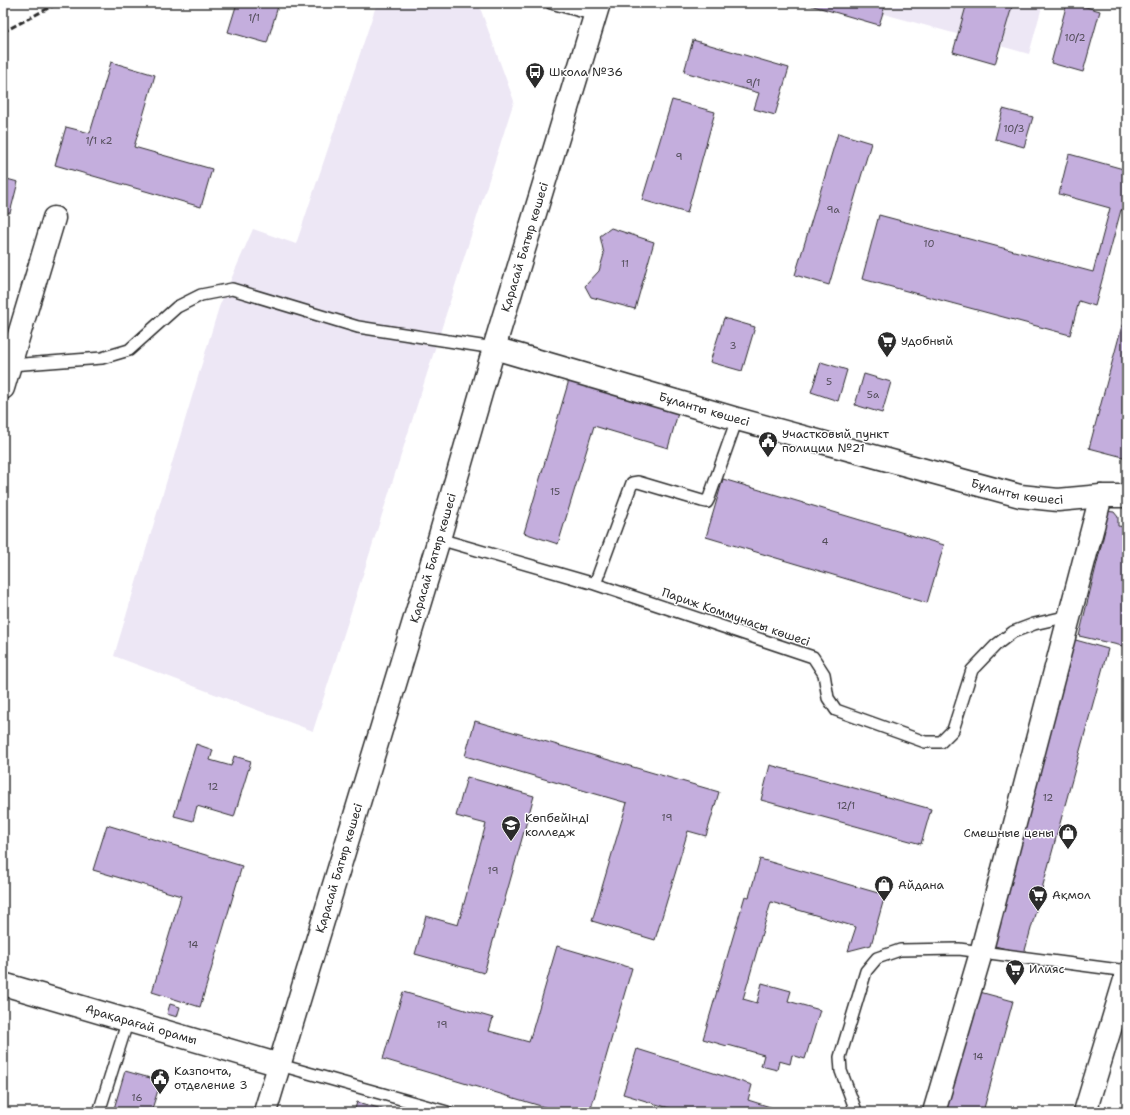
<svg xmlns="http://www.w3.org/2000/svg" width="1130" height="1115" font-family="'Shantell Sans',sans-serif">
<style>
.built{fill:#ede7f5}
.building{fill:#c4aedd;stroke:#2b2b2b}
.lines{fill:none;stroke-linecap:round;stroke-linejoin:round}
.lane-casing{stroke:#2b2b2b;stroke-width:14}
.street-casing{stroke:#2b2b2b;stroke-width:25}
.secondary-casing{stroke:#2b2b2b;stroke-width:25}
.lane{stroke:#fff;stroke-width:11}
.street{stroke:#fff;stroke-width:22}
.secondary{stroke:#fff;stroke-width:22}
.rail{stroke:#2b2b2b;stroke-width:3;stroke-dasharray:6 3;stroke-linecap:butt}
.labels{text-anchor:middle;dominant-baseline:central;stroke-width:3;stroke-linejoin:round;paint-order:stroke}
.number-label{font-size:10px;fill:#514c58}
.poi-label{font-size:12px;fill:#2b2b2b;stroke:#fff;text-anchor:start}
.street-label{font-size:12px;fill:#2b2b2b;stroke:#fff}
</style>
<rect width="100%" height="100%" fill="#fff"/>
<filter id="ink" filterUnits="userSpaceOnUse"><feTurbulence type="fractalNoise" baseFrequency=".025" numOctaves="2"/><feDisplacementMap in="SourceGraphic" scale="8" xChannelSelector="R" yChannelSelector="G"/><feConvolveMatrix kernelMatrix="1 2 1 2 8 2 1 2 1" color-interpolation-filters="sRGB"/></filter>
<g filter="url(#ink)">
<path class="built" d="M 377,3 L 470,3 L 479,5 L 514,101 L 313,731 L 114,656 L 219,307 L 253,229 L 296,244 Z
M 844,3 L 1043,3 L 1029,54 Z"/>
<path class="building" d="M 237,3 L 279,3 L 267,43 L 228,32 Z
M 803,3 L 886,3 L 879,25 Z
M 967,3 L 1013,3 L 995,64 L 953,52 Z
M 1067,3 L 1072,3 L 1100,11 L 1083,72 L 1051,63 Z
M 693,40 L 789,68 L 775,115 L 754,109 L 759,93 L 684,72 Z
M 111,62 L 155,75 L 134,147 L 212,169 L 201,207 L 55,165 L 66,127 L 90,133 Z
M 672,100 L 715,112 L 687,213 L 642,200 Z
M 1003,109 L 1033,117 L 1024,147 L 995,139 Z
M 838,133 L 871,143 L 829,285 L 795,275 Z
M 1069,154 L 1127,170 L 1127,211 L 1121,210 L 1095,306 L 1079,301 L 1070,335 L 862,279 L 879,215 L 1093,272 L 1110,208 L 1059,194 Z
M 3,178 L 18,182 L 10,213 L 3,212 Z
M 611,228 L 654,242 L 635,309 L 591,297 L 585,286 L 599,271 L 604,254 L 600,236 Z
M 1127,307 L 1127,458 L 1089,448 Z
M 724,318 L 755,327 L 742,371 L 710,362 Z
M 821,362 L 847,370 L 838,401 L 811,392 Z
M 864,374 L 891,382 L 882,413 L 855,405 Z
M 569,380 L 678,413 L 668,448 L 594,426 L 558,544 L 524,533 Z
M 723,479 L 944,545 L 927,603 L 706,537 Z
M 1105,511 L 1114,512 L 1118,517 L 1118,526 L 1127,527 L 1127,647 L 1079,636 L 1105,530 L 1100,526 Z
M 1072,639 L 1108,649 L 1024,954 L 988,944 Z
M 475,721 L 719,792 L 706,836 L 688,831 L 655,940 L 592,921 L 627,803 L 465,756 Z
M 196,744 L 213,750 L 210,760 L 231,766 L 234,756 L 251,761 L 234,817 L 197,806 L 193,821 L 174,816 Z
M 770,765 L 931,809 L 921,844 L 761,800 Z
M 467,777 L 534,796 L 484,973 L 415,954 L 426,916 L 458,925 L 486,824 L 456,816 Z
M 107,825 L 242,866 L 200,1007 L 152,992 L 181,896 L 93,870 Z
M 760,859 L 885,895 L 871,945 L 848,951 L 856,927 L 771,902 L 743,999 L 757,1003 L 762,983 L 791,991 L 788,1001 L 820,1010 L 805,1059 L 792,1055 L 790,1064 L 779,1061 L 777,1070 L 761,1066 L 764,1055 L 728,1045 L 727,1046 L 703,1039 L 745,896 L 749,897 Z
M 557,946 L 632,968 L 590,1112 L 561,1112 L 383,1059 L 403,992 L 493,1018 L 489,1031 L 529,1042 Z
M 976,991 L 1013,1001 L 983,1112 L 944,1112 Z
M 170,1004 L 180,1007 L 177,1017 L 167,1014 Z
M 637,1049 L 752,1085 L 748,1100 L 786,1112 L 682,1112 L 623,1094 Z
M 125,1071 L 161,1081 L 151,1112 L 113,1112 Z
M 357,1102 L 393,1112 L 354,1112 Z"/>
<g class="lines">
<defs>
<path id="lane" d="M 551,3 L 595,15
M 11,365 L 102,358 L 129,350 L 177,307 L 201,295 L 232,289 L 358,327 L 494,348
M 439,539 L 595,584 L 813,657 L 824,674 L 828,698 L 836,710 L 925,742 L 941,742 L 953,730 L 972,670 L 996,645 L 1013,632 L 1034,624 L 1069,616
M 595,584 L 632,483 L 638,482 L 702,501 L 707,502 L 709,498 L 737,419
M 280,1065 L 447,1112
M 855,1108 L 841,1071 L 840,1057 L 866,971 L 877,958 L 900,950 L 959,949 L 1127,971
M 99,1112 L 128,1020"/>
<g id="street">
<path id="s1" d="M 494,348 L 737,419 L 1020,496 L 1058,500 L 1101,496 L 1127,496"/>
<path d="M 3,388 L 54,218"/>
<path id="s2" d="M 3,984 L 280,1065"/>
<path d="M 934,1112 L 981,953 L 1101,496"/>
</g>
<g id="secondary">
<path id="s3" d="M 265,1112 L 439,539 L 494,348 L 599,3"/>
<path d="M 1085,1112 L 1127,973"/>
</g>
</defs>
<use href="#lane" class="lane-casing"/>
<use href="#street" class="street-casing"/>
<use href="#secondary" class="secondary-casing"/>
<use href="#lane" class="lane"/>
<use href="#street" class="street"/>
<use href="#secondary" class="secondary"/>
<path class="rail" d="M 3,32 L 58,3"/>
</g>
</g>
<defs>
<symbol id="bus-pin" viewBox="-11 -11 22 30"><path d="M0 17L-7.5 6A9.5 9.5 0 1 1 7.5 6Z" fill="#2b2b2b" stroke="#fff"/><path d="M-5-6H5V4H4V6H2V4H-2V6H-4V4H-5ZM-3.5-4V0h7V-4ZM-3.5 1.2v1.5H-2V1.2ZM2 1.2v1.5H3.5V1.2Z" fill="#fff"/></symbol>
<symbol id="supermarket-pin" viewBox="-11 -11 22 30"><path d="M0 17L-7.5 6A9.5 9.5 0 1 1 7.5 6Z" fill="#2b2b2b" stroke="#fff"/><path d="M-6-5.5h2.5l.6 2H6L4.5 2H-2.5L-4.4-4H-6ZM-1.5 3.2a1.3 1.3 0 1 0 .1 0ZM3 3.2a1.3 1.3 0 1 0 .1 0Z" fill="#fff"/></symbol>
<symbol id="civic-pin" viewBox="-11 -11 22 30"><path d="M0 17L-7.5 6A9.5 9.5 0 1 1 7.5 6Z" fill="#2b2b2b" stroke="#fff"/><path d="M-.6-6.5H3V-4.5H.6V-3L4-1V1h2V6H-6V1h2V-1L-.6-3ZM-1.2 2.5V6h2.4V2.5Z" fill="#fff"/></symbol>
<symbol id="university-pin" viewBox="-11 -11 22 30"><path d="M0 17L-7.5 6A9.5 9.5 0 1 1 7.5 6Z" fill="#2b2b2b" stroke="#fff"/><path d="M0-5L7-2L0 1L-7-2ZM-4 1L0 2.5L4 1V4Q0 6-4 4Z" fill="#fff"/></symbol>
<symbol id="shop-pin" viewBox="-11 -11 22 30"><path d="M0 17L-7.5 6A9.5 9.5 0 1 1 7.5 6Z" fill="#2b2b2b" stroke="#fff"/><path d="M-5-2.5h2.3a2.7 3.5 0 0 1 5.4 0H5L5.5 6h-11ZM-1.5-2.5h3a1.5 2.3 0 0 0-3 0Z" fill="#fff"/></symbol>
</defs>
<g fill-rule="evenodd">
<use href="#bus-pin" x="524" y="61" width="22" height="30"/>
<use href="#supermarket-pin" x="876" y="330" width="22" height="30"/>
<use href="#civic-pin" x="757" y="430" width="22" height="30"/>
<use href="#university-pin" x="500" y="814" width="22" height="30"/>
<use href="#shop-pin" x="1057" y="822" width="22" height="30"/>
<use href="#shop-pin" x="873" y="874" width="22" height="30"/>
<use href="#supermarket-pin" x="1027" y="884" width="22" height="30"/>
<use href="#supermarket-pin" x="1004" y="958" width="22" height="30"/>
<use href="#civic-pin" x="149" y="1067" width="22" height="30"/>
</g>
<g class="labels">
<g class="number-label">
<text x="254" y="17">1/1</text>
<text x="1075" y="37">10/2</text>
<text x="753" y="82">9/1</text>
<text x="1014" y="128">10/3</text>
<text x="99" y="140">1/1 к2</text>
<text x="679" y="156">9</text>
<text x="833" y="209">9а</text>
<text x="929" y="243">10</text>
<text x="625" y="263">11</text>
<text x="733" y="345">3</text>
<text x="829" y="381">5</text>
<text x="873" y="394">5а</text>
<text x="555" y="491">15</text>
<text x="825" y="541">4</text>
<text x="213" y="786">12</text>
<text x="1048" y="797">12</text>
<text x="846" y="805">12/1</text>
<text x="667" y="817">19</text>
<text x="493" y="870">19</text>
<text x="193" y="944">14</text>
<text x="442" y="1024">19</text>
<text x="978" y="1056">14</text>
<text x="137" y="1097">16</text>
</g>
<g class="poi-label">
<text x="549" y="72">Школа №36</text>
<text x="901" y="341">Удобный</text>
<text x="782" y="434">Участковый пункт<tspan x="782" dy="14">полиции №21</tspan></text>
<text x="525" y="818">Көпбейінді<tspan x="525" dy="14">колледж</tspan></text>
<text x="1054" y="833" text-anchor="end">Смешные цены</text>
<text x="898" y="885">Айдана</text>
<text x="1052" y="895">Ақмол</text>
<text x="1029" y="969">Илияс</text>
<text x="174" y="1071">Казпочта,<tspan x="174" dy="14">отделение 3</tspan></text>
</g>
<g class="street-label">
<text stroke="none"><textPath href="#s3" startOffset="903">Қарасай Батыр көшесі</textPath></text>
<text stroke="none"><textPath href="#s1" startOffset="219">Бұланты көшесі</textPath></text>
<text stroke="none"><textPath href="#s1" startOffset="543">Бұланты көшесі</textPath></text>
<text stroke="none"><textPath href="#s3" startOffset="579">Қарасай Батыр көшесі</textPath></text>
<text transform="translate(736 617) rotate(19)">Париж Коммунасы көшесі</text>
<text stroke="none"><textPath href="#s3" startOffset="255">Қарасай Батыр көшесі</textPath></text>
<text stroke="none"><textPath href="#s2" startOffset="144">Арақарағай орамы</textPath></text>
</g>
</g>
<rect width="1130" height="1115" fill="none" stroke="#fff" stroke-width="16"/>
<rect x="8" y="8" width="1114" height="1099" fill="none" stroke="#2b2b2b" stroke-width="1.5" filter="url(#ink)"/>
</svg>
